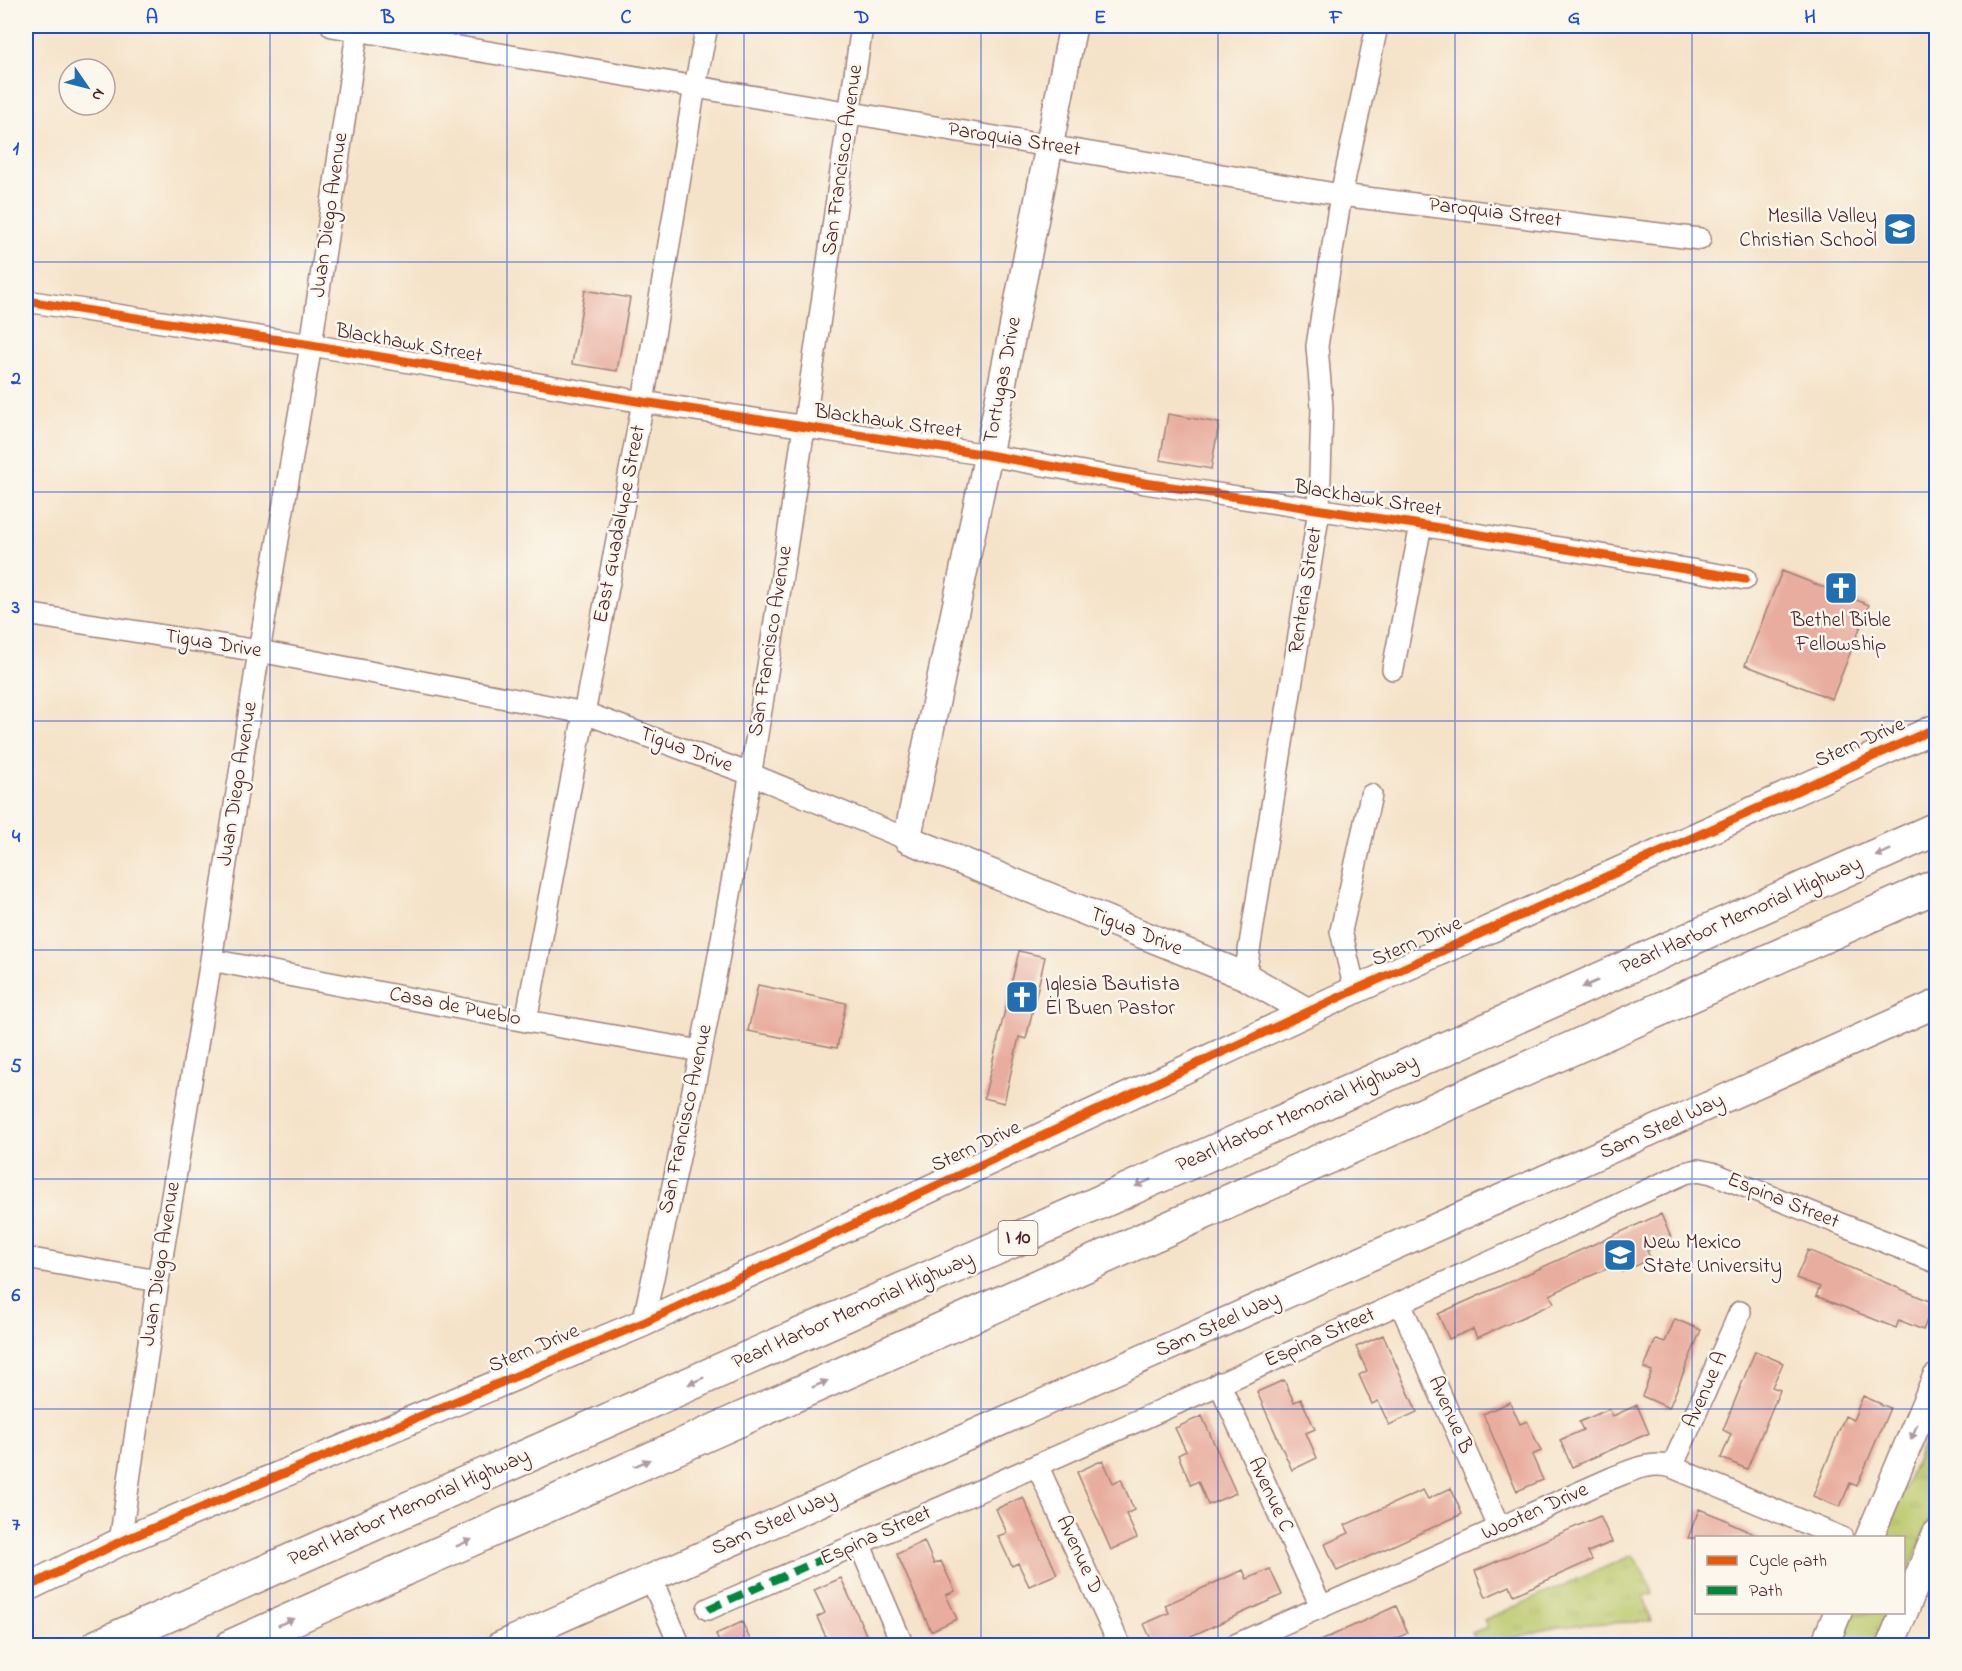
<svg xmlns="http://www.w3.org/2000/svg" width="1962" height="1671" font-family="'Indie Flower',sans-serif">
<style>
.grass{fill:url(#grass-tufts);stroke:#82734a;stroke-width:1.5}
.building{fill:#e8ad9f}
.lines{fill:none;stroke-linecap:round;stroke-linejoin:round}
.minor-casing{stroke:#a0817a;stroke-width:24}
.tertiary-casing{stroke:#a0817a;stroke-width:30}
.motorway-casing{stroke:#a0817a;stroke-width:36}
.minor{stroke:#fff;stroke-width:21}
.tertiary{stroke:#fff;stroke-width:27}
.motorway{stroke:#fff;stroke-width:33}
.quiet{stroke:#00873e;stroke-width:8;stroke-dasharray:15 8;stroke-linecap:butt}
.cycleway-casing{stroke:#fbf7ec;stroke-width:13}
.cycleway{stroke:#e8590c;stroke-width:9}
.oneway{fill:#ae9aa0}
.grid{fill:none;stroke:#1d4ed8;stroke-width:1.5;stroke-opacity:0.55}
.labels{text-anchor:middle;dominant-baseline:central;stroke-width:5;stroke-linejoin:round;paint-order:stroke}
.shield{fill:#fbf7ec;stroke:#7f6065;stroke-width:1.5}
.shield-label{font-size:20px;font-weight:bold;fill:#4a1f2b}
.street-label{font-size:21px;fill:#4a1f2b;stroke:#fbf7ec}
.poi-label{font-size:21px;fill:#4a1f2b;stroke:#fbf7ec;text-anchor:start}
.neatline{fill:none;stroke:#1d4ed8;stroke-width:2}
.grid-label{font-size:20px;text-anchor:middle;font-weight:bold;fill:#1d4ed8}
</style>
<defs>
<pattern id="grass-tufts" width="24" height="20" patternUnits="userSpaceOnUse" patternTransform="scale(1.5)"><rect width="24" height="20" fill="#b9c769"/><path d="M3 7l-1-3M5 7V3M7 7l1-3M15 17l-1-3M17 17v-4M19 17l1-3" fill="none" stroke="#a1aa5b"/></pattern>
</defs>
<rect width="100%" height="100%" fill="#fbf7ec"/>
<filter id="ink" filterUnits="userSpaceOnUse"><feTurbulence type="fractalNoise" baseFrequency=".0167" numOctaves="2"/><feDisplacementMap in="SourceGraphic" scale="12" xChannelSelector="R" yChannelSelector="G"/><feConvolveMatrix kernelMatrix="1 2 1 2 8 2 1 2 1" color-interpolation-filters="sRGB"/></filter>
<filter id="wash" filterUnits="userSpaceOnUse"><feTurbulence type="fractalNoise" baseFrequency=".008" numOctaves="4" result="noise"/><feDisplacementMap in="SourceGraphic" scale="24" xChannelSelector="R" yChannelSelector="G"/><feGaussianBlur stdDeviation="1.35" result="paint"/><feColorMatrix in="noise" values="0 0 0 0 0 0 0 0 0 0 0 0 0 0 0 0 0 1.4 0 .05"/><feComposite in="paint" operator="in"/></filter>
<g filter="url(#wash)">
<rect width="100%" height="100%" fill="#f5e3c9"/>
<path class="grass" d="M 1936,1412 L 1936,1504 L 1904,1583 L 1904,1538 L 1884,1538 Z
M 1633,1555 C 1640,1568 1650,1580 1653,1594 L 1644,1597 L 1651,1622 C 1617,1622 1582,1623 1549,1629 C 1524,1633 1502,1646 1477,1645 L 1472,1633 L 1487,1627 L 1484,1620 Z
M 1853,1613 L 1891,1613 L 1878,1645 L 1839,1646 Z"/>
<g id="blocks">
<path class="building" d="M 585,290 L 630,298 L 617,371 L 572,364 Z
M 1168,414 L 1219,423 L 1211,469 L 1160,460 Z
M 1782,571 L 1869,605 L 1832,699 L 1745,665 Z
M 1019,951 L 1045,957 L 1026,1039 L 1019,1037 L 1004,1103 L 984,1098 Z
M 758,985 L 846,1003 L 837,1048 L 748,1031 Z
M 1661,1214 L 1672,1240 L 1647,1251 L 1651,1259 L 1622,1272 L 1618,1264 L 1574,1283 L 1550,1295 L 1554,1303 L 1477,1338 L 1473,1329 L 1449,1339 L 1438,1314 Z
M 1808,1250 L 1934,1303 L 1923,1330 L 1899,1320 L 1896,1328 L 1816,1296 L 1820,1287 L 1796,1278 Z
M 1675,1319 L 1701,1330 L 1669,1408 L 1642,1396 L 1652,1371 L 1644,1368 L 1656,1339 L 1665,1342 Z
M 1383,1335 L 1417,1412 L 1389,1425 L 1378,1401 L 1372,1404 L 1359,1375 L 1367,1371 L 1356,1347 Z
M 1755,1351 L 1783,1363 L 1772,1387 L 1780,1390 L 1747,1469 L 1721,1458 L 1731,1434 L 1723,1430 Z
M 1284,1380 L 1294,1402 L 1301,1399 L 1315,1429 L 1306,1433 L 1317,1458 L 1292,1470 L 1257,1392 Z
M 1863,1396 L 1890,1408 L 1857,1486 L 1850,1483 L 1840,1507 L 1813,1496 L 1845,1416 L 1853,1420 Z
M 1510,1402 L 1520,1424 L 1527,1421 L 1541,1451 L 1532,1455 L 1543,1480 L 1517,1491 L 1483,1414 Z
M 1637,1405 L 1649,1433 L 1572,1467 L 1560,1440 L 1583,1430 L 1579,1422 L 1609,1409 L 1613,1416 Z
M 1202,1416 L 1236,1493 L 1208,1505 L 1198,1481 L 1191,1485 L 1178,1455 L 1186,1451 L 1175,1428 Z
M 1103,1460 L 1113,1483 L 1121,1479 L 1134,1510 L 1126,1514 L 1137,1538 L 1111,1550 L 1077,1472 Z
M 1451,1488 L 1462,1514 L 1337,1571 L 1325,1544 L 1349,1533 L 1345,1525 L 1423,1490 L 1428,1499 Z
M 1023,1497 L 1057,1574 L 1029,1586 L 1018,1563 L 1012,1566 L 998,1536 L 1007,1533 L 996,1509 Z
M 1699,1509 L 1729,1521 L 1729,1523 L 1763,1538 L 1688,1538 Z
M 1600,1516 L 1612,1542 L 1588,1552 L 1592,1560 L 1514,1595 L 1510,1586 L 1486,1597 L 1475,1571 Z
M 924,1541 L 934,1564 L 941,1561 L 955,1591 L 946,1595 L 957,1619 L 931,1631 L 897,1554 Z
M 1270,1569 L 1282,1595 L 1169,1646 L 1154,1646 L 1144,1624 L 1169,1613 L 1165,1605 L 1243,1570 L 1247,1579 Z
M 841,1578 L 854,1607 L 871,1646 L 830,1646 L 817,1617 L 825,1613 L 814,1590 Z
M 1396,1606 L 1408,1633 L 1380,1646 L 1309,1646 Z
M 742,1622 L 753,1646 L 720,1646 L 716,1634 Z"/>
</g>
</g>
<g filter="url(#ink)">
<use href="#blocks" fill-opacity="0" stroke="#a0817a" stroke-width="1.5"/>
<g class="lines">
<defs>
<path id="minor" d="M 332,26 L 1341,195 L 1700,239
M 26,301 L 311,345 L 643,402 L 988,455 L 1145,483 L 1421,525 L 1745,579
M 26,614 L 259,651 L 585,713 L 750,774 L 907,839
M 1393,669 L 1421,525
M 211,960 L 526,1021 L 701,1051
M 1245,976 L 1319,510 L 1322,408 L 1317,346 L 1341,195 L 1377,26
M 1355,990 L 1341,931 L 1371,795
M 526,1021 L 643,402 L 695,86 L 707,26
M 26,1258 L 158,1281
M 1400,1303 L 1499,1527
M 643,1323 C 663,1232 683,1142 701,1051 C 767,711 812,368 862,26
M 1219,1383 L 1321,1606
M 1037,1465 L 1120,1646
M 1672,1467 L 1740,1312
M 120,1542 L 158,1281 L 211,960 L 259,651 L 311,345 L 358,26
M 859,1543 L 903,1646
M 651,1578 L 680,1646
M 708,1609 C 1035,1468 1361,1322 1685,1173 L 1698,1170 L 1712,1173 L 1936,1262
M 1233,1646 L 1612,1478 C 1633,1470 1650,1461 1672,1467 L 1842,1538"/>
<path id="tertiary" d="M 1073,26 L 988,455 L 907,839 L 1245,976 L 1308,1012
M 1869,1538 L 1936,1378
M 26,1588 L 120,1542 L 643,1323 L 1355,990 L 1936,728
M 499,1646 L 1936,1004
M 1824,1646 L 1838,1612
M 1890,1646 L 1936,1534"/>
<path id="motorway" d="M 98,1646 L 1308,1110 L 1936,829
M 232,1646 L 1936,886"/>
</defs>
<use href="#minor" class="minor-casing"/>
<use href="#tertiary" class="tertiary-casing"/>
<use href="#motorway" class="motorway-casing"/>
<use href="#minor" class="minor"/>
<use href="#tertiary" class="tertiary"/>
<use href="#motorway" class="motorway"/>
<path class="quiet" d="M 708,1609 L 829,1556"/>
<defs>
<path id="cycleway" d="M 26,301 L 311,345 L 643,402 L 988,455 L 1145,483 L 1421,525 L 1745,579
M 26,1588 L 120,1542 L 643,1323 L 1355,990 L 1936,728"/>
</defs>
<use href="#cycleway" class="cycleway-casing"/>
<use href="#cycleway" class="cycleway"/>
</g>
<defs><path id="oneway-solid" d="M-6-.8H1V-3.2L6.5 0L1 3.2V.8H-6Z" transform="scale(1.5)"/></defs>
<g class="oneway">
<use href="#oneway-solid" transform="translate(1883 853) rotate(156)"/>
<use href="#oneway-solid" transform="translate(1590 984) rotate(156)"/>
<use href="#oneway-solid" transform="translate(1143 1183) rotate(156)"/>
<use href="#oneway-solid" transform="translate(696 1381) rotate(156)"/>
<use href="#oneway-solid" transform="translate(820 1384) rotate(-24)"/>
<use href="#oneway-solid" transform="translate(1914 1432) rotate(113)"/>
<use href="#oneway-solid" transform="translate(642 1463) rotate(-24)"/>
<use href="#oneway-solid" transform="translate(464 1543) rotate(-24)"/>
<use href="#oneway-solid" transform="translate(286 1622) rotate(-24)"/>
</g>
</g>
<path class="grid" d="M 270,26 L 270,1646M 507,26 L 507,1646M 744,26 L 744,1646M 981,26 L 981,1646M 1218,26 L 1218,1646M 1455,26 L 1455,1646M 1692,26 L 1692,1646M 26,262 L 1936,262M 26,492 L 1936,492M 26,721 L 1936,721M 26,950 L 1936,950M 26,1179 L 1936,1179M 26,1409 L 1936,1409"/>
<defs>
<symbol id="school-square" viewBox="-11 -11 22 22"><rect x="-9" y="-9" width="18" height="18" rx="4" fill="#1f6fb2" stroke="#fbf7ec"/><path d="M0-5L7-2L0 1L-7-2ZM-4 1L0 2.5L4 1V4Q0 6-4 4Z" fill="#fff"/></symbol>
<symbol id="church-square" viewBox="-11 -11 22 22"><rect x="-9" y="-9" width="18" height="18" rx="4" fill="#1f6fb2" stroke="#fbf7ec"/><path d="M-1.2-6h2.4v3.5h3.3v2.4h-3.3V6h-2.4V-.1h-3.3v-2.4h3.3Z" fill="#fff"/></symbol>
<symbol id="university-square" viewBox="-11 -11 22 22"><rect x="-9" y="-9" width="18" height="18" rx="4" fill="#1f6fb2" stroke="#fbf7ec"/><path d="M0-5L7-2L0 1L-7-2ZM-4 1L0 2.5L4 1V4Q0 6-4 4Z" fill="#fff"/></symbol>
</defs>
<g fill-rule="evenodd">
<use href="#school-square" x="1881" y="210" width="38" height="38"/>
<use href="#church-square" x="1822" y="569" width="38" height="38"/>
<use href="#church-square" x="1003" y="978" width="38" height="38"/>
<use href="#university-square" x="1601" y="1236" width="38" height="38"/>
</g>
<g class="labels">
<rect class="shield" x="998.5" y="1221" width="39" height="34" rx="4.5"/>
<g class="shield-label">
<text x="1018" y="1238">I 10</text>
</g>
<g class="street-label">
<text transform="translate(1014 140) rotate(9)">Paroquia Street</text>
<text transform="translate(843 160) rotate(-82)">San Francisco Avenue</text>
<text transform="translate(1495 213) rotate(7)">Paroquia Street</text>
<text transform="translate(330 215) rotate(-82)">Juan Diego Avenue</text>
<text transform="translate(409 344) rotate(10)">Blackhawk Street</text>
<text transform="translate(1003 380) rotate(-79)">Tortugas Drive</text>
<text transform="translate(888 422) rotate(8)">Blackhawk Street</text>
<text transform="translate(1368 499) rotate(9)">Blackhawk Street</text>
<text transform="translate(620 524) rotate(-79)">East Guadalupe Street</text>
<text transform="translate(1306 590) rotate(-81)">Renteria Street</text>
<text transform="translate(771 641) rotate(-81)">San Francisco Avenue</text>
<text transform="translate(213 644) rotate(9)">Tigua Drive</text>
<text transform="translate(1860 743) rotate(-24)">Stern Drive</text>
<text transform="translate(686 750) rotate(20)">Tigua Drive</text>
<text transform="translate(238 784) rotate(-81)">Juan Diego Avenue</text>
<text transform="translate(1741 916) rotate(-24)">Pearl Harbor Memorial Highway</text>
<text transform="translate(1136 932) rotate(22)">Tigua Drive</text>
<text transform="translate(1417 942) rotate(-24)">Stern Drive</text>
<text transform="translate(455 1007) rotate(11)">Casa de Pueblo</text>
<text transform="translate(1297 1114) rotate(-24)">Pearl Harbor Memorial Highway</text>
<text transform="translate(686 1119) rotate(-78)">San Francisco Avenue</text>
<text transform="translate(1662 1127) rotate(-24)">Sam Steel Way</text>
<text transform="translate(976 1147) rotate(-25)">Stern Drive</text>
<text transform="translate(1783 1201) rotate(22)">Espina Street</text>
<text transform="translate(161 1264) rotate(-81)">Juan Diego Avenue</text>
<text transform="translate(853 1311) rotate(-24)">Pearl Harbor Memorial Highway</text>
<text transform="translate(1218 1325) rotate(-24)">Sam Steel Way</text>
<text transform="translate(1320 1338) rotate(-24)">Espina Street</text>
<text transform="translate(534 1349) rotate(-23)">Stern Drive</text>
<text transform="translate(1706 1390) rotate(-66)">Avenue A</text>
<text transform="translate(1450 1415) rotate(66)">Avenue B</text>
<text transform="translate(1270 1495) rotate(65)">Avenue C</text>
<text transform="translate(409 1508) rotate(-24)">Pearl Harbor Memorial Highway</text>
<text transform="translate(1535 1512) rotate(-24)">Wooten Drive</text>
<text transform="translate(774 1523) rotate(-24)">Sam Steel Way</text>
<text transform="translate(876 1536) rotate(-24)">Espina Street</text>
<text transform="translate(1079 1555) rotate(65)">Avenue D</text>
</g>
<g class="poi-label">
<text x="1877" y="217" text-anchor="end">Mesilla Valley<tspan x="1877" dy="24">Christian School</tspan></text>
<text x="1841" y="621" text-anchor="middle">Bethel Bible<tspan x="1841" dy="24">Fellowship</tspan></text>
<text x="1045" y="985">Iglesia Bautista<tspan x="1045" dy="24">El Buen Pastor</tspan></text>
<text x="1643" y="1243">New Mexico<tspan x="1643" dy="24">State University</tspan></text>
</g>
</g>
<rect width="1962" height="1671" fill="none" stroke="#fbf7ec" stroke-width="66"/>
<rect x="1695" y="1536" width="210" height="78" fill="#fbf7ec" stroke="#b4a19f" stroke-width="1.5"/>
<rect x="1707" y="1556" width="30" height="9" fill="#e8590c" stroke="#b4a19f" stroke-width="1.5"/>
<text x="1749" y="1566" font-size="18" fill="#4a1f2b">Cycle path</text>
<rect x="1707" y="1586" width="30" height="9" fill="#00873e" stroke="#b4a19f" stroke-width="1.5"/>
<text x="1749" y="1596" font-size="18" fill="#4a1f2b">Path</text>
<g transform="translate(87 87) rotate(125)"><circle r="28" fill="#fbf7ec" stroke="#b4a19f" stroke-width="1.5"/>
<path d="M0-4.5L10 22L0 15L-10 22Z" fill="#1f6fb2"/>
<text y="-9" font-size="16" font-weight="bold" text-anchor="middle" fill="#4a1f2b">N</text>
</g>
<rect x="33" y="33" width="1896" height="1605" class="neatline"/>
<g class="grid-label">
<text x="152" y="23">A</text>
<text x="388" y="23">B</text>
<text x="626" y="23">C</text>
<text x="862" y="23">D</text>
<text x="1100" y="23">E</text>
<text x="1336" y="23">F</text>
<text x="1574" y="23">G</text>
<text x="1810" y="23">H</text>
<text x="16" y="154">1</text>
<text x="16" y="384">2</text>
<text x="16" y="613">3</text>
<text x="16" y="842">4</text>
<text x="16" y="1072">5</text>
<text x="16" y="1301">6</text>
<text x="16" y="1530">7</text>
</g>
</svg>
